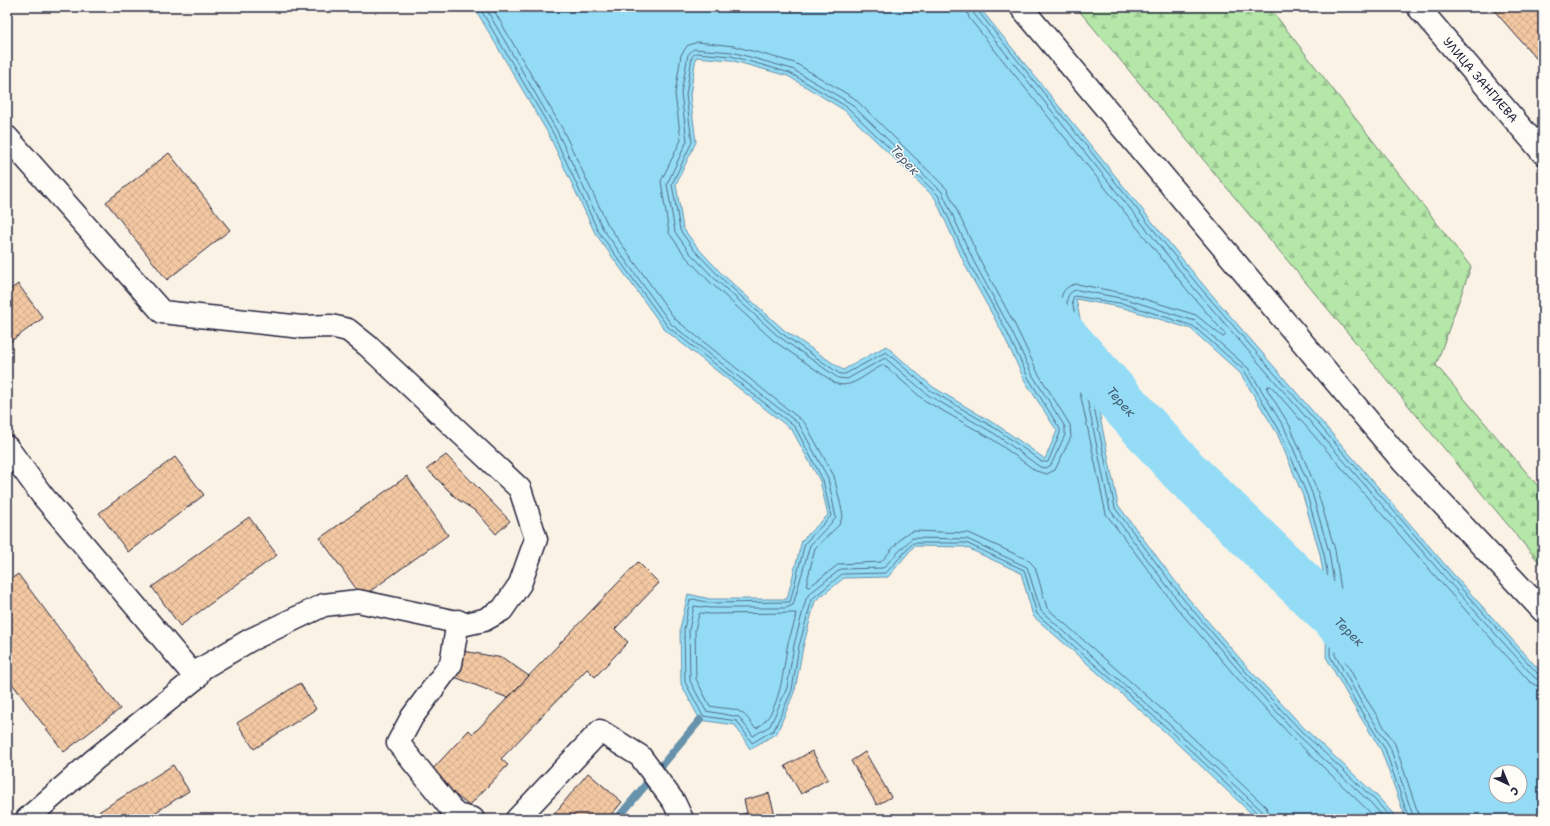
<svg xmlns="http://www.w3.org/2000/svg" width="1550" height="826" font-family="'Shantell Sans',sans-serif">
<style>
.forest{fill:url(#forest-firs);stroke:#6c8472}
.water{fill:#94dcf5;stroke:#6692ab;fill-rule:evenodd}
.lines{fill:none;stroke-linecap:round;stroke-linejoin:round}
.shore{stroke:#506c85;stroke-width:1}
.stream{stroke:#6692ab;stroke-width:8}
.river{stroke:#94dcf5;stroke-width:49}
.building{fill:url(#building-cross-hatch);stroke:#22223b}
.minor-casing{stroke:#22223b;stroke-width:25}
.minor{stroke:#fdfcf7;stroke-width:22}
.labels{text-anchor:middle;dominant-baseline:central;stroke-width:3;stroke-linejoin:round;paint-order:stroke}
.street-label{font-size:12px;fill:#22223b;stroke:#fdfcf7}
.water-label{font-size:13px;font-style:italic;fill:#445a73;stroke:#fdfcf7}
</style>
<defs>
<pattern id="forest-firs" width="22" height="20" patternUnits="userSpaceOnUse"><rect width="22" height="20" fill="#b5e7a8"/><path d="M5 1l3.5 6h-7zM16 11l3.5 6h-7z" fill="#9bc692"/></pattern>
<pattern id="building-cross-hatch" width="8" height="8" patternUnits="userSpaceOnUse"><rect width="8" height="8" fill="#f3c8a2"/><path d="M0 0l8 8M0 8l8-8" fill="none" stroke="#d0ac8c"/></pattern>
</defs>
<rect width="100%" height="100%" fill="#fbf2e6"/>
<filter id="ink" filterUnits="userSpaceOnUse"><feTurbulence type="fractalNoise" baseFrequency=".025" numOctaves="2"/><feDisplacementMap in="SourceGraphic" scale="8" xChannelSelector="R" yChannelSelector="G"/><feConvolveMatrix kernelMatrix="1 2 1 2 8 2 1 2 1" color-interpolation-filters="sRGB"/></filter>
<g filter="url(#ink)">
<path class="forest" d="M 1076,7 L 1269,7 L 1471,267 L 1436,365 L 1543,492 L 1543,567 Z"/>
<path class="water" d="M 474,7 L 979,7 L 1200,281 L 1454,575 L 1543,674 L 1543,819 L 1406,819 L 1381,750 L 1353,705 L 1326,657 L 1327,597 L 1320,554 L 1303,496 L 1277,433 L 1240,373 L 1191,329 L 1124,308 L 1076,299 L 1118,505 L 1187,597 L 1248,668 L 1305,729 L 1377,796 L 1398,819 L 1257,819 L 1164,731 L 1033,616 L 1021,573 L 965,547 L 914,546 L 888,577 L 844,578 L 815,601 L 803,647 L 795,690 L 777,733 L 750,749 L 735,725 L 700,720 L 681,684 L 680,629 L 688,594 L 710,599 L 787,599 L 802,540 L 828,515 L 820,481 L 792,430 L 665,330 L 595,233 L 549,135 ZM 696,57 L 730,60 L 788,76 L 844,110 L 935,198 L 966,267 L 1002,332 L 1025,381 L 1057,431 L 1045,459 L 1000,427 L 933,387 L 886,346 L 843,370 L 784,330 L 721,273 L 697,247 L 683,228 L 676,184 L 696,142 L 690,95 ZM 1496,772 L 1520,772 L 1520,796 L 1496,796 Z"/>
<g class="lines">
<path class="shore" d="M 479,7 L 553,133 L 598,231 L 668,327 L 795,427 L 823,480 L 831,516 L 805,543 L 790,602 L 710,603 L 693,599 L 690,600 L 684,629 L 685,682 L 703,716 L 737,721 L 752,743 L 774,730 L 792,690 L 799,646 L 812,599 L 842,574 L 886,573 L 913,543 L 966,543 L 1024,570 L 1037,614 L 1167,728 L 1258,814 L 1260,819
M 485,7 L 557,131 L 603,229 L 671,324 L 799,424 L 828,478 L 836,518 L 810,545 L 793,605 L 786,608 L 710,608 L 694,606 L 689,630 L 690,681 L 706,711 L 739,717 L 753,736 L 770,726 L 787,688 L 794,645 L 806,599 L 809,594 L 841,569 L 883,568 L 912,538 L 967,539 L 1027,567 L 1041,611 L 1170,725 L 1262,811 L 1265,819
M 492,7 L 562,128 L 608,225 L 675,319 L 805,423 L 834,476 L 843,515 L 839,525 L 815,548 L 806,586 L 809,587 L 839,564 L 881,562 L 904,535 L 914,531 L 969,533 L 1028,560 L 1035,567 L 1047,608 L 1174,720 L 1266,807 L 1271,819
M 966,7 L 969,18 L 1188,291 L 1226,335 L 1223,337 L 1196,315 L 1128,294 L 1077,284 C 1066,285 1060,293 1061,304 L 1106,514 L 1176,607 L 1237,678 L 1294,739 L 1377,819
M 972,7 L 974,14 L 1193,287 L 1448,581 L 1535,678 L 1543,681
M 977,7 L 978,11 L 1197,284 L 1451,577 L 1538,674 L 1543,676
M 698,42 L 734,46 L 795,63 L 854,98 L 947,189 L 980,260 L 1015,325 L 1038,373 L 1070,425 L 1071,437 L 1055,470 L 1047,474 L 1036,471 L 992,439 L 924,400 L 884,365 C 869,370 852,391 835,383 L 774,341 L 711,283 L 686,257 L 669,233 L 661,181 L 681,140 L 675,94 L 681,55 L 687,46 Z
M 694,49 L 732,52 L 792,69 L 850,103 L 942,192 L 974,262 L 1010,328 L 1033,376 L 1065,427 L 1065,435 L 1051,465 L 1046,468 L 1040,467 L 995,434 L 928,395 L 885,358 L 847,379 L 838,378 L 778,336 L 715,279 L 690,253 L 675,232 L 667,184 L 687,141 L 681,93 L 688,55 Z
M 696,53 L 731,56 L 790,73 L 847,107 L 938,195 L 970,265 L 1006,330 L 1029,379 L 1060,429 L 1060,433 L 1048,462 L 1042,462 L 998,430 L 930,390 L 886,352 L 845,374 L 840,374 L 781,333 L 718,275 L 694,250 L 680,230 L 672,184 L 692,142 L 686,95 L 692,57 Z
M 701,613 L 710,614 L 796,613 C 795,623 791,633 788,643 C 783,669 781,713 757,728 L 754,727 C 739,704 734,711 710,706 L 696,679 L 695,630 L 699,614 Z
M 1385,819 L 1371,803 L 1298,735 L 1242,674 L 1180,603 L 1110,510 L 1067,302 C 1067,295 1071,290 1078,290 L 1126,299 L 1195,321 L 1248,368 L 1285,429 L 1312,493 L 1329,552 L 1336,596 L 1335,655 L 1360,700 L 1390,747 L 1414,819
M 1392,819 L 1374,799 L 1302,732 L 1245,671 L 1184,600 L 1115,508 L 1072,301 L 1074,296 L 1125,304 L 1193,326 L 1244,370 L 1280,431 L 1307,495 L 1324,554 L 1331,596 L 1330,656 L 1356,703 L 1385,749 L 1409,819
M 1420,819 L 1395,744 L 1365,697 L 1341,653 L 1342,597 L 1335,550 L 1317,490 L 1290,426 L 1267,389 L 1268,386 L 1271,386 L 1443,585 L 1530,682 L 1535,685 L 1543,687"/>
<path class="stream" d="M 617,819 L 700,720"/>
<path class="river" id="s1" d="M 1044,315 L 1182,469 L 1376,657"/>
</g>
<path class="building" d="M 1491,7 L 1543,7 L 1543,66 Z
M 169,153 L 230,230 L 167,280 L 106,202 Z
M 18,284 L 43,318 L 7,344 L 7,292 Z
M 446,455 L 510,521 L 496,534 L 477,512 L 457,499 L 427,469 Z
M 175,457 L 204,495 L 128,552 L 99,513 Z
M 407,476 L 448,535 L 362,597 L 320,538 Z
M 249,517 L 277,555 L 180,626 L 152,587 Z
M 638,562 L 659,583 L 615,629 L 628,642 L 595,677 L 587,669 L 501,759 L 508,765 L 469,806 L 429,773 L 469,730 L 473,734 Z
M 18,574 L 120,709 L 64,752 L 7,677 L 7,582 Z
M 457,650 L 503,658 L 529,676 L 508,698 L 447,674 Z
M 300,683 L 316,709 L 254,749 L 237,723 Z
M 812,751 L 828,779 L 801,794 L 785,766 Z
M 865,752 L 891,797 L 877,805 L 851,761 Z
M 173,765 L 189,791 L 145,819 L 101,819 L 97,813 Z
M 588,773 L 622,802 L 608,819 L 550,819 Z
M 769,793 L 776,819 L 734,819 L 733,817 L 747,813 L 744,800 Z"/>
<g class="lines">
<defs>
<g id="minor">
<path d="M 1021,7 L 1403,462 L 1543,611"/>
<path id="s2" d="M 1418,7 L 1543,153"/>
<path d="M 7,137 L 162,312 L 302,327 L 331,326 L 348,330 L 368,346 L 520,489 L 536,539 L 520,584 L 502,610 L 484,620 L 466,624 L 358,601 L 324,605 L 250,640 L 201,669 L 196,678 L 94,760 L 27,819"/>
<path d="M 7,447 L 42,495 L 196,678"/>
<path d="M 458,621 L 451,664 L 412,717 L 398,743 L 456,815 L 473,819"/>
<path d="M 517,819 L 600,731 L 640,756 L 674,802 L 682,819"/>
</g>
</defs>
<use href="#minor" class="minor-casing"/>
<use href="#minor" class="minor"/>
</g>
</g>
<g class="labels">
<g class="street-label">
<text stroke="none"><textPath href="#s2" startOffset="96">УЛИЦА ЗАНГИЕВА</textPath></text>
</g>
<g class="water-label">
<text transform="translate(905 160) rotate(48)">Терек</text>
<text stroke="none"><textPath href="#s1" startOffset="116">Терек</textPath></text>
<text stroke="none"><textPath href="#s1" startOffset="440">Терек</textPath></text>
</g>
</g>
<rect width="1550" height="826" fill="none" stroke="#fdfcf7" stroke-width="24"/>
<rect x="12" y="12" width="1526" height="802" fill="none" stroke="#22223b" stroke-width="1.5" filter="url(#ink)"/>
<g transform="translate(1508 784) rotate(136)"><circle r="19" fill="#fdfcf7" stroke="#a5a5ac"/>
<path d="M0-3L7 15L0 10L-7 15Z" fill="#22223b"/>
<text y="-6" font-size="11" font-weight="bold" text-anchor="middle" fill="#22223b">С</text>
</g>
</svg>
